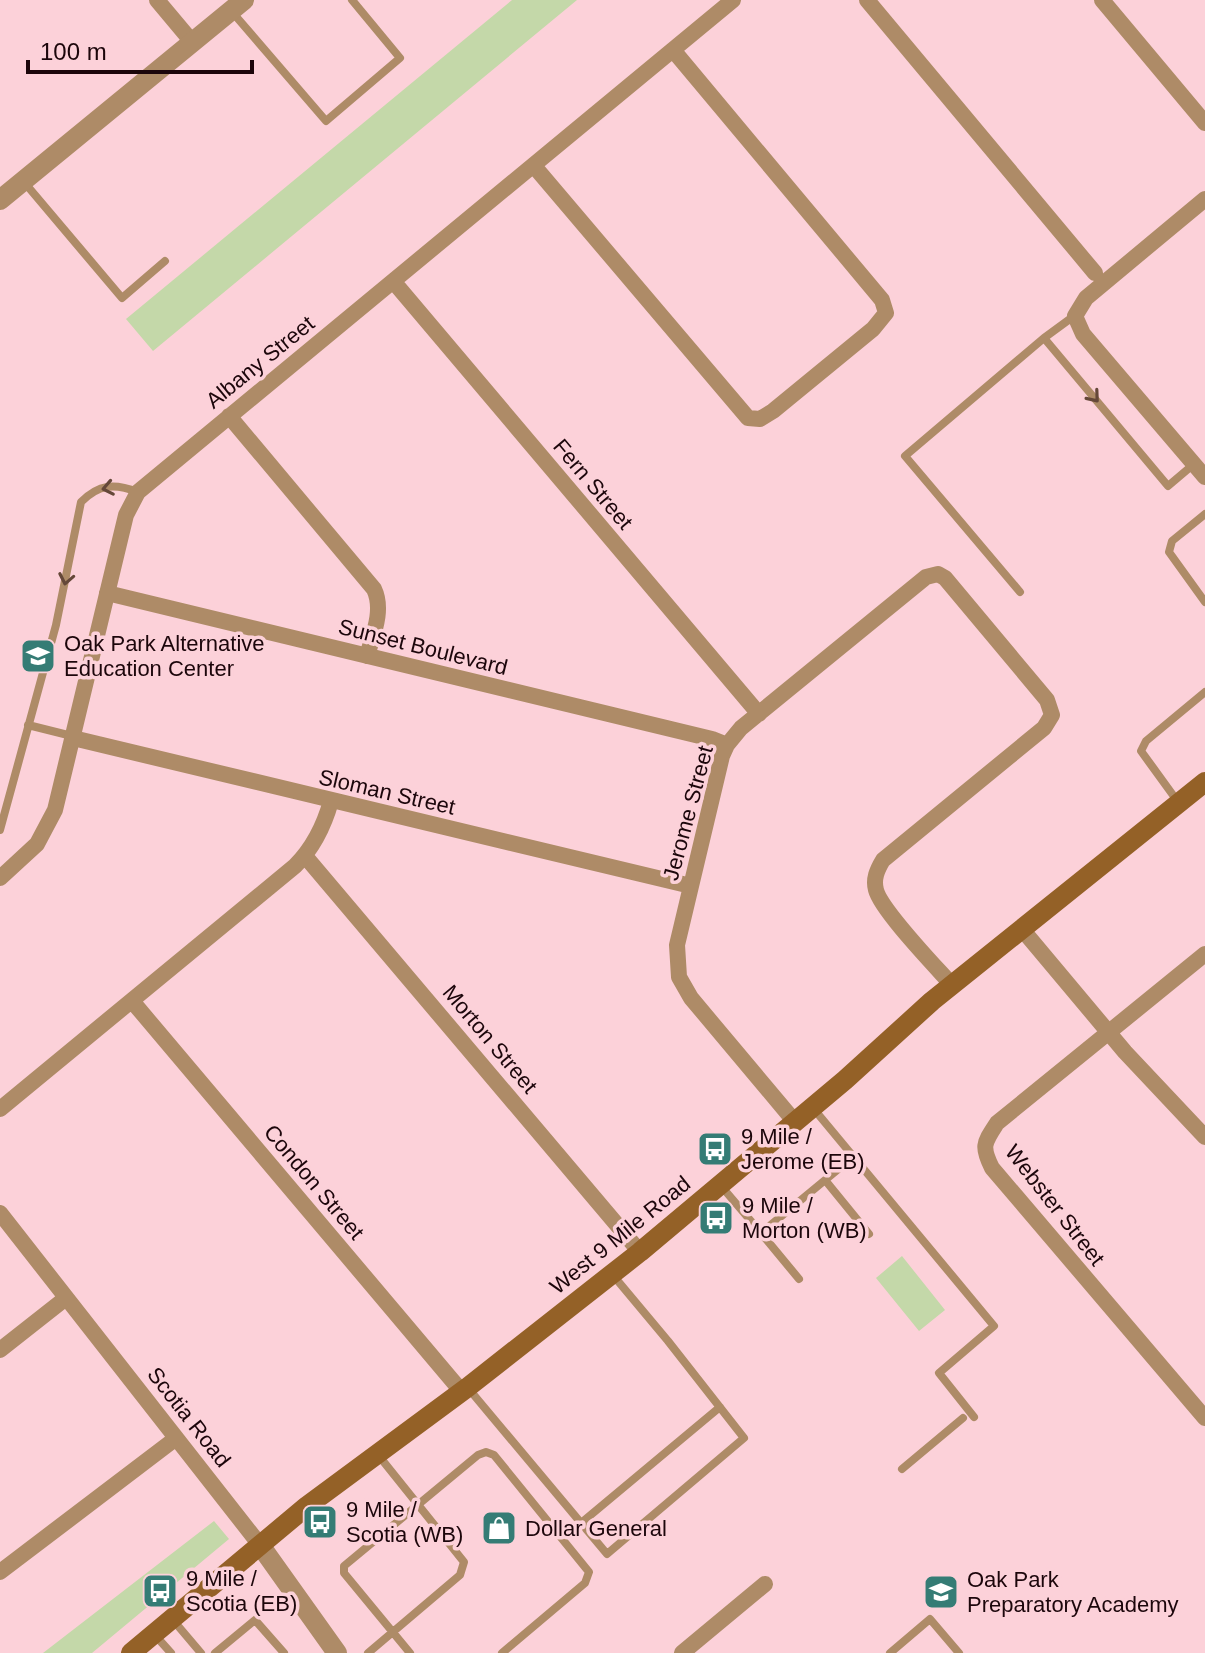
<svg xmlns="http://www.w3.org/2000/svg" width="1205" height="1653" font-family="Arial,sans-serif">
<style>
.green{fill:#c4d8a9}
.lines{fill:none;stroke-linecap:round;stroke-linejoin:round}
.service{stroke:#ae8b67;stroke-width:8}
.minor{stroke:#ae8b67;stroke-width:16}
.tertiary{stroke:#ae8b67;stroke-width:20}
.secondary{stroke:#946127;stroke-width:20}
.oneway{stroke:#654839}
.labels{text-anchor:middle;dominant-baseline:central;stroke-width:7;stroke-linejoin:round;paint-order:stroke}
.street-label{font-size:22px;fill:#1c060b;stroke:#fcd1d9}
.poi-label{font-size:22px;fill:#1c060b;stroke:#fcd1d9;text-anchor:start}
</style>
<rect width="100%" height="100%" fill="#fcd1d9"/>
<path class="green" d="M 512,0 L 577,0 L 153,351 L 126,319 Z
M 902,1256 L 945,1310 L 919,1331 L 876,1278 Z
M 214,1521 L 229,1539 L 92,1653 L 43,1653 Z"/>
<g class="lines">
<path class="service" d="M 233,13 L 326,121 L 400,58 L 352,0
M 24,182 L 122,298 L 165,261
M 1044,338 L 1168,486 L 1194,464
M 1205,514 L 1172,541 L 1169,552 L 1205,602
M 1020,592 L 905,456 L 1044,338 L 1074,316
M 28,725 L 72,736
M 1178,802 L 1141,751 L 1146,741 L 1205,692
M 0,830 L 56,625 L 81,502 C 99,484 114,483 138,492
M 813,1108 L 994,1326 L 939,1373 L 974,1417
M 825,1180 L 869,1234
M 722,1187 L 761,1233 L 853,1157
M 761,1233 L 799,1279
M 468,1388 L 607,1554 L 744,1438 L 668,1341 L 612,1274
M 902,1469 L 963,1418
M 581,1523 L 720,1407
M 173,1620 L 201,1653
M 154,1634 L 171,1653
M 215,1653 L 255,1620 L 284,1653
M 368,1653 L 460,1575 L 464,1562 L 379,1456
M 410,1653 L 344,1573 L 344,1566 L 478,1455 L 486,1452 L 494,1455 L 589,1572 L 585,1583 L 502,1653
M 890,1653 L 930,1619 L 959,1653"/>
<path class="minor" d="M 157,0 L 193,43
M 867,0 L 1095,273
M 1102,0 L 1205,123
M 534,166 L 748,418 L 760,419 L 773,411 L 873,329 L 886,313 L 882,300 L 673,50
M 1205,199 L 1086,298 L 1075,316 L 1083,334 L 1205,477
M 393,281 L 759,714
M 229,416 L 374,589 C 384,610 373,635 367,656
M 107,593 L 712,739 L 727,745
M 73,738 L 691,886
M 305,856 L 640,1252
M 0,878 L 37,844 L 55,810 L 126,515 L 138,492 L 733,0
M 1021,928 L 1125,1052 L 1205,1137
M 1205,954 L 997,1123 C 984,1143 981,1146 992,1168 L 1205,1418
M 132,1001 L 462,1392
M 0,1109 L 295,866 C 313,848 324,826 331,801
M 795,1122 L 691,998 L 679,977 L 677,945 L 722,756 L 727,745 L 741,728 L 926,577 L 938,574 L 945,578 L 1047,700 L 1052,715 L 1044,728 L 883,860 C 877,870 873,879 876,890 C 881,910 935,966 952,985
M 0,1213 L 260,1545
M 0,1350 L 66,1298
M 0,1572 L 175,1439
M 682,1653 L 765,1584"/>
<path class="tertiary" d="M 0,200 L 244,0
M 260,1545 L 337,1653"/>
<path class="secondary" d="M 131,1653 L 307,1506 L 468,1387 L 640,1252 L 845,1080 L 932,1001 L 1205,782"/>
</g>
<defs><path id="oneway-chevron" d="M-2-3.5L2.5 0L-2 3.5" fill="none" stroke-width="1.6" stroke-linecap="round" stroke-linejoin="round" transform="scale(2)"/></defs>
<g class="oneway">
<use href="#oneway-chevron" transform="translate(1094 397) rotate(50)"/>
<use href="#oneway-chevron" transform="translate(108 488) rotate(169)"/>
<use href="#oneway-chevron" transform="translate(66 579) rotate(101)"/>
</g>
<defs>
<symbol id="school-square" viewBox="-11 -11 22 22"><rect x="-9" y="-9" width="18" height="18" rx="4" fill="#357c75" stroke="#fcd1d9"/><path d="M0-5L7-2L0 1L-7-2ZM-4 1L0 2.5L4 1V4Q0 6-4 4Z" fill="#fff"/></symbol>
<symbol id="bus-square" viewBox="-11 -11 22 22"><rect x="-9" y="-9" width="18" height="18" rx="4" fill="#357c75" stroke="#fcd1d9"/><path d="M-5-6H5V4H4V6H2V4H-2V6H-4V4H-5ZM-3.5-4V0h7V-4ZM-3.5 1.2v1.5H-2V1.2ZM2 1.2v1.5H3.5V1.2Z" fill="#fff"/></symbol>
<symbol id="shop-square" viewBox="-11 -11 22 22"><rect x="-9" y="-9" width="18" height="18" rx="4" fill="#357c75" stroke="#fcd1d9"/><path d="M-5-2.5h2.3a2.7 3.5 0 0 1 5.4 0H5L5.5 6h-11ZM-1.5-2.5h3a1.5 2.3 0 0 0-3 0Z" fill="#fff"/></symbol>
</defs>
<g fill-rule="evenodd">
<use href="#school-square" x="18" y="636" width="40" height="40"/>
<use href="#bus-square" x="695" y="1129" width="40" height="40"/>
<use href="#bus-square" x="696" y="1198" width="40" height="40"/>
<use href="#bus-square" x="300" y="1502" width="40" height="40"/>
<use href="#shop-square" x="479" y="1508" width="40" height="40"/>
<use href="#bus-square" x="140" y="1571" width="40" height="40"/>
<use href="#school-square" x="921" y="1572" width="40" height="40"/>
</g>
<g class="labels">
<g class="street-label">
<text transform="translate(260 362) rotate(-39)">Albany Street</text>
<text transform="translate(593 484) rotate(50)">Fern Street</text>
<text transform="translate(423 647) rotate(14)">Sunset Boulevard</text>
<text transform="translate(387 792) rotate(13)">Sloman Street</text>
<text transform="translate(688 813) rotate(-75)">Jerome Street</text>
<text transform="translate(490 1039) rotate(50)">Morton Street</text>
<text transform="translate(314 1182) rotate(50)">Condon Street</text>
<text transform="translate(1055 1205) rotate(52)">Webster Street</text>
<text transform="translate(620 1235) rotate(-39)">West 9 Mile Road</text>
<text transform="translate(189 1417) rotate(52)">Scotia Road</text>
</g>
<g class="poi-label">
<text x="64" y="643">Oak Park Alternative<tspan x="64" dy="25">Education Center</tspan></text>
<text x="741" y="1136">9 Mile /<tspan x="741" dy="25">Jerome (EB)</tspan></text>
<text x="742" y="1205">9 Mile /<tspan x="742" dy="25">Morton (WB)</tspan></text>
<text x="346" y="1509">9 Mile /<tspan x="346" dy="25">Scotia (WB)</tspan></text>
<text x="525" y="1528">Dollar General</text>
<text x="186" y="1578">9 Mile /<tspan x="186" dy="25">Scotia (EB)</tspan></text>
<text x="967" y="1579">Oak Park<tspan x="967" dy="25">Preparatory Academy</tspan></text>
</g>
</g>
<path d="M28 60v12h224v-12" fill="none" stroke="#1c060b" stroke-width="4"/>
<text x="40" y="60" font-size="24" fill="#1c060b" stroke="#fcd1d9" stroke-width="6" paint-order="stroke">100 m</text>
</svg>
